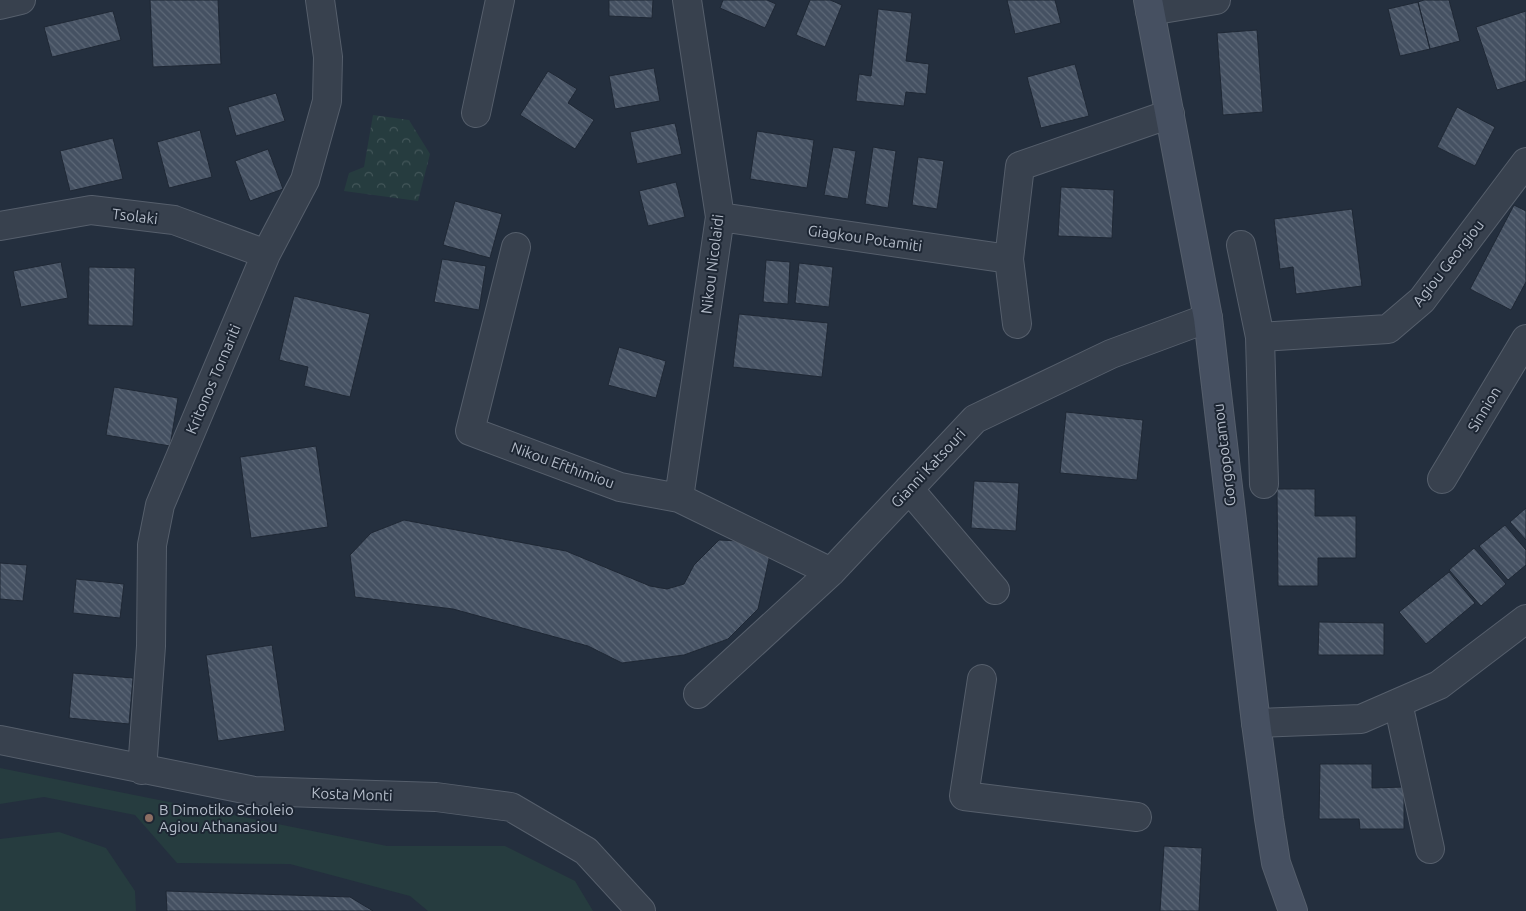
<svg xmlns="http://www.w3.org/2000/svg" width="1526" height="911" font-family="Ubuntu,sans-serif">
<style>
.green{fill:#263c3f}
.forest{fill:url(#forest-crowns)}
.building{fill:url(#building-back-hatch);stroke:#1f2835}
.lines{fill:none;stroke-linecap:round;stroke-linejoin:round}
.street-casing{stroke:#565f6c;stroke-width:30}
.secondary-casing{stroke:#565f6c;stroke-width:30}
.street{stroke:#38414e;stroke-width:28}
.secondary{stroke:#465061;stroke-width:28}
.education-dot{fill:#8d6e63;stroke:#1d2633;stroke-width:2}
.labels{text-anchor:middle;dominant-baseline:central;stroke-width:4;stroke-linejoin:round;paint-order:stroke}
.street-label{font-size:15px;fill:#b4bcc9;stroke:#1d2633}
.poi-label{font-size:15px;fill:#b4bcc9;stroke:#1d2633;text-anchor:start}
</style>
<defs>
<pattern id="forest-crowns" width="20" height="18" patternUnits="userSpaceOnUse" patternTransform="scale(1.25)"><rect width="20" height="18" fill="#263c3f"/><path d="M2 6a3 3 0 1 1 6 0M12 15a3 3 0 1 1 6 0" fill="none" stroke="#435659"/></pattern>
<pattern id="building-back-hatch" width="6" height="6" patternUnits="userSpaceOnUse" patternTransform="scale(1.25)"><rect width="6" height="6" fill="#455162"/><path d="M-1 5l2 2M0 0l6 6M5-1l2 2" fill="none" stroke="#5d6877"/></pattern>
</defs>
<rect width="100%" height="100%" fill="#242f3e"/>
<path class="green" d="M 0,768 L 387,846 L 505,846 L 575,881 L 593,911 L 428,911 L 410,896 L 290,864 L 177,863 L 135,815 L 44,797 L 0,804 Z
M 59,832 L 106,848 L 135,891 L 136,911 L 0,911 L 0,839 Z"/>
<path class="forest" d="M 373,115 L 409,120 L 430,154 L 418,201 L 344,191 L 349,173 L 364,167 Z"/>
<path class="building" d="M 150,0 L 218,0 L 221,64 L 153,67 Z
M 609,0 L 653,0 L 652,18 L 609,16 Z
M 723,0 L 767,0 L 776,4 L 765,28 L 720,8 Z
M 810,0 L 830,0 L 842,5 L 825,47 L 796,35 Z
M 1007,0 L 1055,0 L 1061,23 L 1015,34 Z
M 1424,0 L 1449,0 L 1460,41 L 1430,49 L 1418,2 Z
M 1418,2 L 1430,49 L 1400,56 L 1388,9 Z
M 878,9 L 912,13 L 906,61 L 929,64 L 926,94 L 906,92 L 904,106 L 856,101 L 859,74 L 871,76 Z
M 113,11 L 121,40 L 52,57 L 44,27 Z
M 1526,11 L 1526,81 L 1497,90 L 1476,27 Z
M 1257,30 L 1263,112 L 1223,115 L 1217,33 Z
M 1075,64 L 1089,116 L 1041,128 L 1027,77 Z
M 654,68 L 660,101 L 615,109 L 609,76 Z
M 548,71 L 577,89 L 568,103 L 594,120 L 575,149 L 520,115 Z
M 276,93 L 285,121 L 236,136 L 228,107 Z
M 1457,107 L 1495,127 L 1475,166 L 1437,147 Z
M 675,123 L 682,154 L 637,164 L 630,132 Z
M 200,130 L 212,177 L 169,188 L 157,142 Z
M 757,131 L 814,140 L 807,188 L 750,179 Z
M 113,138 L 123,179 L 70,191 L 60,151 Z
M 833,147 L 856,151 L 848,199 L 824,195 Z
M 873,147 L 896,151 L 888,208 L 865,204 Z
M 268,149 L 283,189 L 250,201 L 235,161 Z
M 918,157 L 944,161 L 937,209 L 912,205 Z
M 676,182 L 685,217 L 648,226 L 639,191 Z
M 1061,187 L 1114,190 L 1112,238 L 1058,236 Z
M 455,201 L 502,214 L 490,258 L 443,245 Z
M 1514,205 L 1526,211 L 1526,282 L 1511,310 L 1470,289 Z
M 1352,209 L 1362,286 L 1296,294 L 1293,267 L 1280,269 L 1274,219 Z
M 442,259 L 486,266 L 479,310 L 434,302 Z
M 766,260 L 790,262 L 788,304 L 763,302 Z
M 61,262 L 68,298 L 21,307 L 13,271 Z
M 799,263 L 833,267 L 829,307 L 795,303 Z
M 89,267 L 135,268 L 133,326 L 88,325 Z
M 294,296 L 370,314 L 350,397 L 304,386 L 308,367 L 279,360 Z
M 739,314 L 828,323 L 822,377 L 733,367 Z
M 619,347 L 666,361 L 656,398 L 608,385 Z
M 114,387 L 178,398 L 170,446 L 106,435 Z
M 1066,412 L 1143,420 L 1137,480 L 1060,473 Z
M 316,446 L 328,527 L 251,538 L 240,457 Z
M 974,481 L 1019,483 L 1016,531 L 971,528 Z
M 1277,489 L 1315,489 L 1315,516 L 1356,516 L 1356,558 L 1318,558 L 1318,586 L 1278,586 Z
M 1526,508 L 1526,540 L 1510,522 Z
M 404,520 L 566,551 L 650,586 L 667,589 L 684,584 L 694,565 L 719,540 L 741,541 L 768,551 L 769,559 L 758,609 L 728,639 L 684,655 L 622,663 L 588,646 L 453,609 L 355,597 L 350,555 L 371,533 Z
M 1505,525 L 1526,550 L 1526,565 L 1508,580 L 1479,546 Z
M 1474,548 L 1506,584 L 1481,606 L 1449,570 Z
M 0,563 L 27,565 L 23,601 L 0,599 Z
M 1449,572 L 1475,603 L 1426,644 L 1399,612 Z
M 76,579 L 124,584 L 120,618 L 73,613 Z
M 1319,622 L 1384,623 L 1384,655 L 1318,655 Z
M 272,645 L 285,731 L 218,741 L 206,655 Z
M 73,673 L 133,678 L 129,724 L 69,718 Z
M 1320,764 L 1372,764 L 1372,788 L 1404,787 L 1404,829 L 1360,829 L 1359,819 L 1319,819 Z
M 1164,846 L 1202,848 L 1199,911 L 1160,911 Z
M 166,891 L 350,897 L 373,911 L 167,911 Z"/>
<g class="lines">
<defs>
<path id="street" d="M 0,5 L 21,0
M 1150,11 L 1216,0
M 476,113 L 500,0
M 720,217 L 1009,259
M 0,226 L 91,210 L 174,220 L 266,254
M 1241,245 L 1260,337 L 1264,484
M 516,247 L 470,431 L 620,487 L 679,498 L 831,572
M 1017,324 L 1009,259 L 1020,166 L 1170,114
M 1260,337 L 1388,329 L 1422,300 L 1526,162
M 1442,479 L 1526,339
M 909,489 L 995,590
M 679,498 L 720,217 L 687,0
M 982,679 L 964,796 L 1137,817
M 698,694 L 831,572 L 975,419 L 1111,354 L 1208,318
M 1398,703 L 1430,849
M 1256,723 L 1361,719 L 1439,685 L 1526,619
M 0,740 L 254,791 L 436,797 L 511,807 L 586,851 L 641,911
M 142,770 L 151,646 L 152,545 L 160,505 L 266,254 L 305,180 L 327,101 L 328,57 L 320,0"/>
<path id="secondary" d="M 1148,0 L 1208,318 L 1256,723 L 1269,819 L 1276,863 L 1293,911"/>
</defs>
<use href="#street" class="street-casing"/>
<use href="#secondary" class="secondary-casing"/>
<use href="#street" class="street"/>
<use href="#secondary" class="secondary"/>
</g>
<circle class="education-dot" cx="149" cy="818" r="5"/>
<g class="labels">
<g class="street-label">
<text transform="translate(135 216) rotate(7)">Tsolaki</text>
<text transform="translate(865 238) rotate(8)">Giagkou Potamiti</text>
<text transform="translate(1448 263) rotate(-52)">Agiou Georgiou</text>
<text transform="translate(712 264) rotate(-83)">Nikou Nicolaidi</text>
<text transform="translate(213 379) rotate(-67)">Kritonos Tornariti</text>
<text transform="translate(1484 409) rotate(-59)">Sinnion</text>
<text transform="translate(1224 455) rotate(-97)">Gorgopotamou</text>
<text transform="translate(563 465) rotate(20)">Nikou Efthimiou</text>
<text transform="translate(928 468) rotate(-47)">Gianni Katsouri</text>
<text transform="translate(352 794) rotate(2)">Kosta Monti</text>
</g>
<g class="poi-label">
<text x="159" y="809">B Dimotiko Scholeio<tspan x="159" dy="17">Agiou Athanasiou</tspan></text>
</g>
</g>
</svg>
